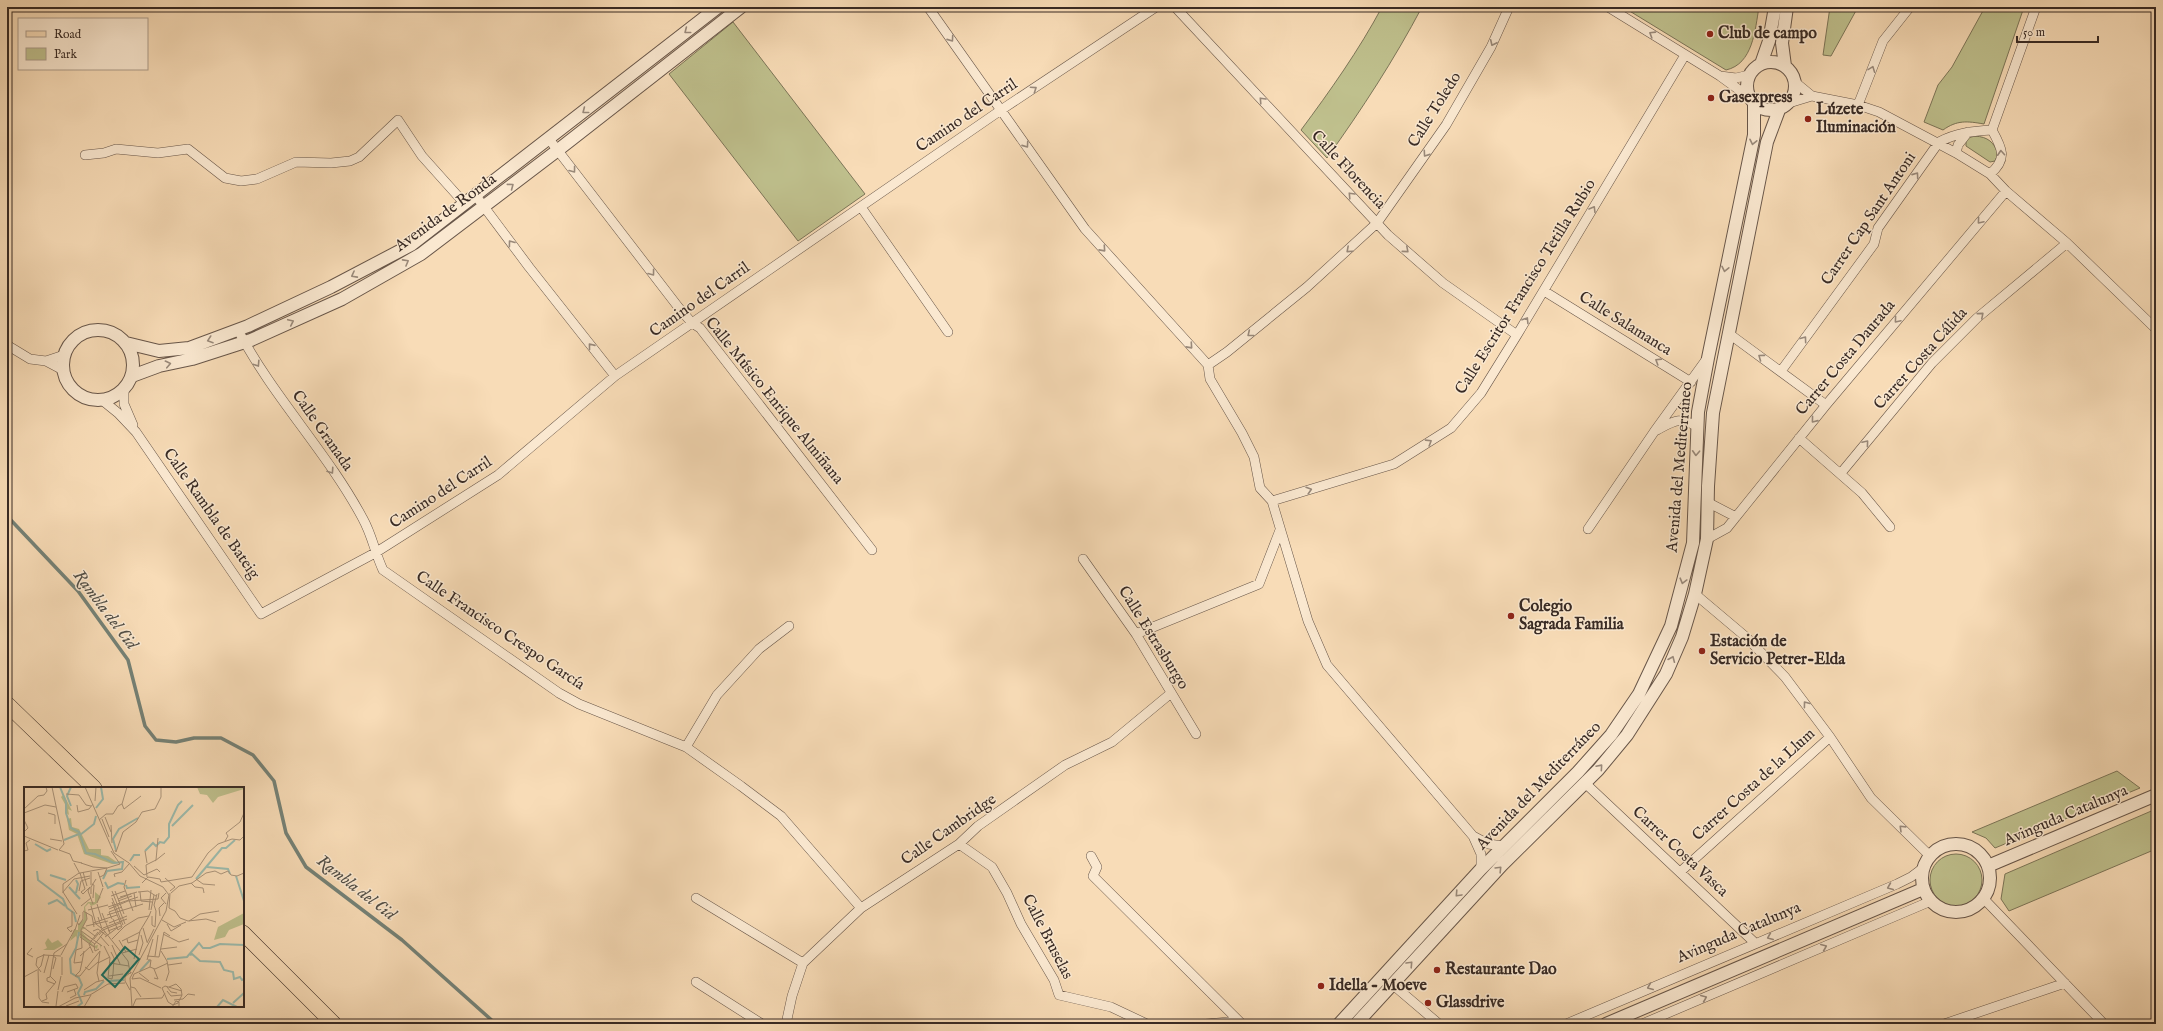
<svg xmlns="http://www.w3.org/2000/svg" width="2163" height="1031" font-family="'IM FELL English',serif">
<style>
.green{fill:#bfc08d;stroke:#7c7558}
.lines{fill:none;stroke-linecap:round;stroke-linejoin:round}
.stream{stroke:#758277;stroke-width:3.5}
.minor-casing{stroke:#685649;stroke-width:10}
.tertiary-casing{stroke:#685649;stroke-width:14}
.primary-casing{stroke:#382a24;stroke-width:16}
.minor{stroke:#fae8d0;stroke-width:9}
.tertiary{stroke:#fae8d0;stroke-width:12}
.primary{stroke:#f8dcb7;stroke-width:15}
.oneway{stroke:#99897a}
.poi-dot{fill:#8f2418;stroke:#fae8d0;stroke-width:1.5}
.labels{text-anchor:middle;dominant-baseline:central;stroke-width:3;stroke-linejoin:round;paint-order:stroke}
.poi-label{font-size:16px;font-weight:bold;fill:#382a24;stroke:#fae8d0;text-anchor:start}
.street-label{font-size:16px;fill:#382a24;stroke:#fae8d0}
.water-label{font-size:17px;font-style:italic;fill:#514e46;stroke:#fae8d0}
.inset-river{fill:none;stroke:#9dbcae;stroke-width:2}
.inset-road{fill:none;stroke:#ab957c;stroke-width:1}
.view{fill:#0f766e;fill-opacity:0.15;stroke:#0f766e;stroke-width:2}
.inset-edge{fill:none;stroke:#382a24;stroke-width:2}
</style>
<rect width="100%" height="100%" fill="#f8dcb7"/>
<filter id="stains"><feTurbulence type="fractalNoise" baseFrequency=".005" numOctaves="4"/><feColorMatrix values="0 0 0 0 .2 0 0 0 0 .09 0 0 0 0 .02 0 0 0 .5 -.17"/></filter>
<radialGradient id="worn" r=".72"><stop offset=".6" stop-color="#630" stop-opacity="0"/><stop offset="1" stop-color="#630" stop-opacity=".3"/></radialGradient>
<path class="green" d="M 1382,7 L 1422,7 C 1394,60 1362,109 1327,158 L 1301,130 C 1330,91 1359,50 1382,7 Z
M 1623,7 L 1759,7 C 1755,30 1753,64 1726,70 Z
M 1830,7 L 1858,7 L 1831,56 L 1823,55 Z
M 1985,7 L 2024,7 L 1984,124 C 1967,121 1957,120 1943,130 L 1924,122 L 1938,85 L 1952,67 Z
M 733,22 L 865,194 L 798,241 L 669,74 Z
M 1975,136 C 1988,137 1994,142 1998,154 L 1995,161 L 1990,162 L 1966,146 L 1966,141 L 1968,138 Z
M 2117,771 L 2140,788 L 1995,848 L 1986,838 L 1972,832 Z
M 2156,809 L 2156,849 L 2009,911 L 2001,899 L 2005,874 Z
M1930 880a26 26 0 1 1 52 0a26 26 0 1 1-52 0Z"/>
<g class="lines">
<path class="stream" d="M 7,516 L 78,591 L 128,660 L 145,726 L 156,740 L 176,742 L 194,738 L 221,738 L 253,755 L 274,781 L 286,833 L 306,867 L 402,940 L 496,1024"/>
<defs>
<path id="minor" d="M 928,7 L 1085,229 L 1208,365 L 1210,379 L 1242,433 L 1254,457 L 1260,488 L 1272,501 L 1308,621 L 1327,665 L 1473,836 L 1481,854 L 1481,869
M 1175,7 L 1388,235 L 1443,283 L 1517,335
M 1608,7 L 1720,76 L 1749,97
M 2156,18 L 2156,17
M 1720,76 L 1736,78 L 1749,75
M 1795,82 L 1812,96
M 1789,103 L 1812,96 L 1858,105 L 1879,112 L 1956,153 L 1990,174 L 2006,191 L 2067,243 L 2156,329
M 1858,105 L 1883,41 L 1910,7
M 549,139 L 679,308 L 692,323 L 700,328 L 872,550
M 1956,153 L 1958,145 L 1968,132
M 85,155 L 104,153 L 116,149 L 158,153 L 188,149 L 225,178 L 241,181 L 257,179 L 296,162 L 331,163 L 350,161 L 359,157 L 398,120 L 422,156 L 465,204
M 1990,174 C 2008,159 2002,148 1992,130 L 2036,7
M 476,196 L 529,267 L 615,376
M 861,207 L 948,332
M 1544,291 L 1691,382
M 238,330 C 273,397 328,453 363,519 C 372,535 375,553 383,570 L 559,693 L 579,704 L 686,747 L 741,786 L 781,816 L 861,908
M 1728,333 L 1826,405
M 7,345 L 30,359 L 46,361 L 63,370
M 46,361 L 64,355
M 1208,365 L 1227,352 L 1307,287 L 1377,223 L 1446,125 L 1491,47 L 1509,7
M 1781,371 L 1874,244 L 1878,228 L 1939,142 C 1956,133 1973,131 1992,130
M 124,389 L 124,404 L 133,425
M 102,400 L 118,413 L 136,432 L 261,614 L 375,553 L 498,475 L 615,376 L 1001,110 L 1156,7
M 1657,430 C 1674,421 1680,416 1698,427
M 1799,438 L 1862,493 L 1890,527
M 1841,473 L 1932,363 L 1977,318 L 2067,243
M 1272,501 L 1394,464 L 1451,428 L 1481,393 L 1517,335 L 1685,55
M 1709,503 L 1736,517
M 1588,529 L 1654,432 L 1706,360
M 1707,539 L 1727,528 L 1826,405 L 2006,191
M 1083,559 L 1136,634 L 1196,734
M 1695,594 L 1746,637 L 1785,677 L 1830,737 L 1871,798 L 1930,856
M 1136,634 L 1259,584 L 1280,530
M 686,747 L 717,695 L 759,649 L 789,626
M 1585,783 L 1755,943
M 1473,836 L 1488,844 L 1504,846
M 959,844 L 992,867 L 1007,893 L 1021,924 L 1054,980 L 1059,995 L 1111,1007 L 1147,1024
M 1091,856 L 1097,867 L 1093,876 L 1242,1024
M 1680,872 L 1830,737
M 696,898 L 803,963
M 1984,899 L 2104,1024
M 696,982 L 762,1024
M 1392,984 L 1439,1024
M 786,1024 L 792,996 L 803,963 L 861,908 L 959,844 L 978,826 L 1065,765 L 1112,742 L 1170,694
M 1206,1024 L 1239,1021
M 1566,1024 L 1897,884 L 1911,877 L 1923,868
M 1642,1024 L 1931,901
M 1944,1024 L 2065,983"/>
<path id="tertiary" d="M1747 86a24 24 0 1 1 48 0a24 24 0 1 1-48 0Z
M 1761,64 L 1769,41 L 1775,7
M 1785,66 L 1782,43 L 1787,7
M63 365a35 35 0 1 1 70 0a35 35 0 1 1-70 0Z
M 126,343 L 159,351 L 189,348 L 248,326 L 331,287 L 411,245 L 718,7
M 132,376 L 159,366 L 192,359 L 251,340 L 342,299 L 421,254 L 558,150 L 741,7
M1922 878a34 34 0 1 1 68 0a34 34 0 1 1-68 0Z
M 1988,866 L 2156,795
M 1339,1024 L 1481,869 L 1578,772 L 1611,735 L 1639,694 L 1671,626 L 1693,543 L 1698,412 L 1708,358 L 1754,135 L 1754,104
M 1356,1024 L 1502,865 L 1598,770 L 1627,735 L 1666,674 L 1682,637 L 1695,594 L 1707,539 L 1708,486 L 1713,413 L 1767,142 L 1779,110
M 1606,1024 L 1923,889"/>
<path id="primary" d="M 7,704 L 94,788
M 243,933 L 334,1024"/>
</defs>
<use href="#minor" class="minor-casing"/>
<use href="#tertiary" class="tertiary-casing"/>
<use href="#primary" class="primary-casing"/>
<use href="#minor" class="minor"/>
<use href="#tertiary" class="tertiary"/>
<use href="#primary" class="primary"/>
</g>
<defs><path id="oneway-chevron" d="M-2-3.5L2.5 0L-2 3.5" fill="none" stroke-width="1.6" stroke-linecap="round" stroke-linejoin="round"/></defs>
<g class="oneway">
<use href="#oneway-chevron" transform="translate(687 31) rotate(142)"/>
<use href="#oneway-chevron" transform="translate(1652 34) rotate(-148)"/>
<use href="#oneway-chevron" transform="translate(951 39) rotate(55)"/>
<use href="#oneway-chevron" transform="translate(1493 43) rotate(115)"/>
<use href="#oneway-chevron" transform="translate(1872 69) rotate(-69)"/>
<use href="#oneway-chevron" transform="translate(1034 89) rotate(-34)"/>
<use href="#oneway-chevron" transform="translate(1262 100) rotate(-133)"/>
<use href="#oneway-chevron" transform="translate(585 111) rotate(142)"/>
<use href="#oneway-chevron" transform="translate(1753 142) rotate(102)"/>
<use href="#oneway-chevron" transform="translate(1026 145) rotate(55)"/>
<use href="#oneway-chevron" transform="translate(2001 153) rotate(-94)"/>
<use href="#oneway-chevron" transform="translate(1426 154) rotate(125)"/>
<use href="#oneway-chevron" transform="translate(573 170) rotate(53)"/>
<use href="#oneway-chevron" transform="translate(1916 175) rotate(-55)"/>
<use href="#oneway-chevron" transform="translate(511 186) rotate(-37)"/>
<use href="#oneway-chevron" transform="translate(1351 195) rotate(-133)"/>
<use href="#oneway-chevron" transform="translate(1593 209) rotate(-59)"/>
<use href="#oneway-chevron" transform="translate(1980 221) rotate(130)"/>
<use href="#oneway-chevron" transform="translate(511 243) rotate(-127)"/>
<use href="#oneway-chevron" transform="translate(1103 249) rotate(48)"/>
<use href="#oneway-chevron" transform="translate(1349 250) rotate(138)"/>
<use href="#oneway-chevron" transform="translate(1406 250) rotate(41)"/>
<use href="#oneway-chevron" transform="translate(406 262) rotate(-29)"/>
<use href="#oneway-chevron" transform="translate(1725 269) rotate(102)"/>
<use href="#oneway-chevron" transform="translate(652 273) rotate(53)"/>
<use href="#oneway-chevron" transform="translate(354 275) rotate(152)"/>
<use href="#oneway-chevron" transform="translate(1981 315) rotate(-41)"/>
<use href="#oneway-chevron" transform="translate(1526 320) rotate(-58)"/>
<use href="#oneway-chevron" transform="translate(1897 320) rotate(130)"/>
<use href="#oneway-chevron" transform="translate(291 322) rotate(-25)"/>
<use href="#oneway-chevron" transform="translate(1250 334) rotate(141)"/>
<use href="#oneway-chevron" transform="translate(1804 339) rotate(-54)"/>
<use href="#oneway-chevron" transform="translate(210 340) rotate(161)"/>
<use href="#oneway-chevron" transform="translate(591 346) rotate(-129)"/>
<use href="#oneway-chevron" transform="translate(1190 346) rotate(48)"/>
<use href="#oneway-chevron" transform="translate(1761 357) rotate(-144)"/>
<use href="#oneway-chevron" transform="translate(1658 361) rotate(-148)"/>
<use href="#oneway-chevron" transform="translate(168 364) rotate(-12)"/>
<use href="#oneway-chevron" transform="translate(257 364) rotate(57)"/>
<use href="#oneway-chevron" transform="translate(1814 420) rotate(129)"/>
<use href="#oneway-chevron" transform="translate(1429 442) rotate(-32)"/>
<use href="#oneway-chevron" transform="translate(1866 443) rotate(-50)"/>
<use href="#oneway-chevron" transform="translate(1696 453) rotate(93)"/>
<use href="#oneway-chevron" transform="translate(331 471) rotate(56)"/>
<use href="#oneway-chevron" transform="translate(1309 490) rotate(-17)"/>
<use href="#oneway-chevron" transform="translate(1683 581) rotate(105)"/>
<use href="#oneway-chevron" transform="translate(1672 659) rotate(-67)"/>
<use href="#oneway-chevron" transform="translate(1806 704) rotate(-127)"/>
<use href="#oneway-chevron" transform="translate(1600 767) rotate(-49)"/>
<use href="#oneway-chevron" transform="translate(1902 828) rotate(-136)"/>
<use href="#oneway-chevron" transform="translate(1499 869) rotate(-46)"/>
<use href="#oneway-chevron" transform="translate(1890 887) rotate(157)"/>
<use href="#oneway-chevron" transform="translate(1458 894) rotate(133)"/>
<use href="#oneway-chevron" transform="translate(1770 937) rotate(157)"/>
<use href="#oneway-chevron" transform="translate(1824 947) rotate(-23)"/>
<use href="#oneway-chevron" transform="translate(1410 964) rotate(-47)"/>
<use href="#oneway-chevron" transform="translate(1650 987) rotate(157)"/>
<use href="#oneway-chevron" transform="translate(1704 998) rotate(-23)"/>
</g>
<g class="poi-dot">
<circle cx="1710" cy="34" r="4"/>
<circle cx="1711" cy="98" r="4"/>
<circle cx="1808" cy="119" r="4"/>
<circle cx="1511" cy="616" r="4"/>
<circle cx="1702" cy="651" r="4"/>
<circle cx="1437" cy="970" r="4"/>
<circle cx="1321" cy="986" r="4"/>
<circle cx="1428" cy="1003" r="4"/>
</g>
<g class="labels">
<g class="poi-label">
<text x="1718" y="34">Club de campo</text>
<text x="1719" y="98">Gasexpress</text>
<text x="1816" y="110">Lúzete<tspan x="1816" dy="18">Iluminación</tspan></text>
<text x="1519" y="607">Colegio<tspan x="1519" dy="18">Sagrada Familia</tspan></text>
<text x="1710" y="642">Estación de<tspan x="1710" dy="18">Servicio Petrer-Elda</tspan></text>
<text x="1445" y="970">Restaurante Dao</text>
<text x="1329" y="986">Idella - Moeve</text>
<text x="1436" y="1003">Glassdrive</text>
</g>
<g class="street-label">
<text transform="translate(1435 110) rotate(-58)">Calle Toledo</text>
<text transform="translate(967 116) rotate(-34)">Camino del Carril</text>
<text transform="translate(1348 170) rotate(47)">Calle Florencia</text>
<text transform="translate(446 213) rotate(-36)">Avenida de Ronda</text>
<text transform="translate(1869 219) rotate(-56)">Carrer Cap Sant Antoni</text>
<text transform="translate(1526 287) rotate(-58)">Calle Escritor Francisco Tetilla Rubio</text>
<text transform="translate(700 300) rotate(-35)">Camino del Carril</text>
<text transform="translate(1625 324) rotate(32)">Calle Salamanca</text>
<text transform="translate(1846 358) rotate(-50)">Carrer Costa Daurada</text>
<text transform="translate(1921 359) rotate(-48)">Carrer Costa Cálida</text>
<text transform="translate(774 401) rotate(51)">Calle Músico Enrique Almiñana</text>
<text transform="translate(322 431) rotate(55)">Calle Granada</text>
<text transform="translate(1680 467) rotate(-85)">Avenida del Mediterráneo</text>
<text transform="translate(441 493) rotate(-33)">Camino del Carril</text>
<text transform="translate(211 514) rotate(55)">Calle Rambla de Bateig</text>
<text transform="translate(500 631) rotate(34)">Calle Francisco Crespo García</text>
<text transform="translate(1153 638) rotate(58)">Calle Estrasburgo</text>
<text transform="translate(1754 785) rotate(-42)">Carrer Costa de la Llum</text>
<text transform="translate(1539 786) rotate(-46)">Avenida del Mediterráneo</text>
<text transform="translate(2066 816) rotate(-23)">Avinguda Catalunya</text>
<text transform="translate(949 830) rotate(-35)">Calle Cambridge</text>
<text transform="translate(1680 852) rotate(43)">Carrer Costa Vasca</text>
<text transform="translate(1739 933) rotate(-23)">Avinguda Catalunya</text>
<text transform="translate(1047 937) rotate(63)">Calle Bruselas</text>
</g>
<g class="water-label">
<text transform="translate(105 610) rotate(53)">Rambla del Cid</text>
<text transform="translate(356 888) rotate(38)">Rambla del Cid</text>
</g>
</g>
<g transform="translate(24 787)">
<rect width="220" height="220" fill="#f8dcb7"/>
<path d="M 36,0 L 48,24 L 44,22 L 45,28 L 41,25 L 42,19 L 37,10 L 39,8 ZM 173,0 L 220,0 L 220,2 L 194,10 L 189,16 L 183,8 L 176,7 ZM 47,31 L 48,40 L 55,42 L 65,62 L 77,62 L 77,68 L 84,69 L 94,76 L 88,77 L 60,67 L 53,47 L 45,43 L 43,32 ZM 71,105 L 77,110 L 72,117 L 67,119 L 65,116 L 61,120 L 63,132 L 59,140 L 63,141 L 57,143 L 77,158 L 76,162 L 76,157 L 57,144 L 70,159 L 74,158 L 73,162 L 55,149 L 54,145 L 52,152 L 52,149 L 46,154 L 50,143 L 54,143 L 54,137 L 60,132 L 60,120 L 64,115 L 71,115 ZM 220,126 L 220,137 L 205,143 L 201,150 L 190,153 L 194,140 ZM 24,151 L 28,156 L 34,153 L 39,158 L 30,163 L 19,163 L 23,161 L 21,156 Z" fill="#bfc08d"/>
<path class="inset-river" d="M 36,0 L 42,15 L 42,26 L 47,41 L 55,45 L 62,66 L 71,67 L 90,76 L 99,75 L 98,82 L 83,84 L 79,92M 47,19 L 43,9 L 47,0M 72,21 L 79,12 L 77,0M 148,39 L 169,18M 56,48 L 70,37 L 72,29M 40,53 L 55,47M 11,57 L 23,64 L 27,62M 92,63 L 89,52 L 95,42 L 114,31M 121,64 L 129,56 L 132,59 L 136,55 L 140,56 L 145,50 L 145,37 L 154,18 L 158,14M 106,74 L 110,68 L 116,68M 183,80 L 204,82 L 206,87M 13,84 L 14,93 L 39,112 L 43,121M 26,88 L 42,93M 212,89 L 220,114M 172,92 L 198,61 L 202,61 L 211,53M 52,93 L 54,97 L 52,106M 81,95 L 84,101 L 94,96 L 100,97M 102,98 L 103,101 L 116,100M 45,100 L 56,112M 24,117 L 33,113 L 41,119M 43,121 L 50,126 L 52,135M 166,168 L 168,167 L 176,174 L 196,175 L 200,183 L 209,185 L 210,192 L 216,190 L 218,193 L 220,192M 143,172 L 163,170 L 175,156 L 179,161 L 186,161 L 196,157 L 220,158M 116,184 L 126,173M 84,194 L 100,193M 60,208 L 61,205 L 72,202 L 80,194M 209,216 L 220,206M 53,220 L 58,216 L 54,206 L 58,198 L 55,191 L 47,186 L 46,172 L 52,161 L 55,145M 193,220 L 199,213 L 213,220"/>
<path class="inset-road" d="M 28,0 L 40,57 L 35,63 L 46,67 L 49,74 L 58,76M 61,0 L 90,66 L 105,76 L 116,89 L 139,100 L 145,108 L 142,124 L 106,191 L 108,220M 42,7 L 55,8 L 62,18 L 67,19M 71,14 L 72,0M 98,17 L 100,22 L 117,9M 53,18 L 54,25 L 65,22 L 69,17M 0,22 L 14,9 L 20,8 L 23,4 L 22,0M 0,26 L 21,18 L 32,20M 24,26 L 31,28 L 31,37M 81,30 L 87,45M 78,32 L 85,50M 0,33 L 4,41 L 0,45M 75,33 L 82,27 L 89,27 L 94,19 L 98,17 L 103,0M 87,38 L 88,56M 0,49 L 34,63M 26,52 L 38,54M 201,54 L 204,49 L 202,46 L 216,35 L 220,26M 91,63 L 92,65 L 99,45 L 112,35 L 118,25 L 131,22 L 137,10 L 137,0M 0,64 L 4,63 L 2,56 L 6,53M 121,64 L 123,76M 131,74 L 141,66M 50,76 L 56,87M 57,76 L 69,80 L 83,81M 110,79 L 120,88 L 133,82 L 136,85M 83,81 L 96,77 L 87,64M 59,85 L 63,99M 74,85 L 79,100M 56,86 L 61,102M 56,86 L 83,81M 76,90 L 80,88 L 83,81M 91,90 L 90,87 L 98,85 L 105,77M 123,90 L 122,78 L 132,73 L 134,51M 141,91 L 151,100 L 146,104M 172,92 L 179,97 L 191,98M 102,93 L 100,100 L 109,124M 118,96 L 124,90 L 136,92 L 137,95 L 168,90 L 184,66 L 194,57 L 208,52 L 216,53 L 220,49M 167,96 L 171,100 L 179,101 L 180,106M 68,97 L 70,98 L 69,111M 67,98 L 67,85M 61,102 L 57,105 L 59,107 L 63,103M 63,103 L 66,100 L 64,104 L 69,117M 55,104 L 57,94 L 66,91M 88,104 L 101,137M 91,104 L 100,127M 39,105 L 50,92 L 66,89M 39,105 L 53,127M 114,105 L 124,104 L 132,109M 116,105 L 117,114 L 128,115M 39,106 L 39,97 L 55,86M 110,106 L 112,120M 142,106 L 137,111 L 142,117M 146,106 L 145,121 L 151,124 L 156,131 L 164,134 L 182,132 L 192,135M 147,106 L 155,99 L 168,96 L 182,86 L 191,84 L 197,87 L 204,84 L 207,88 L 213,89 L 220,86M 67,107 L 67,100 L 72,92M 87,109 L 101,104M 96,110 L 113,105M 88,111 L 99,138M 94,112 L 107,107M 94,114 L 108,109M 104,114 L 134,112 L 135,106M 88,115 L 98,140 L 94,143 L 89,132M 73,116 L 79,101M 73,117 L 78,133M 57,119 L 67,111M 67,119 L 72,137 L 77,141M 84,120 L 114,110M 85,122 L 104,114M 64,123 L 84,118M 125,123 L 127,103M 127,123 L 130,108M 59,124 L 68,129 L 70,140M 132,124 L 130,118 L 133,107M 78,126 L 86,146M 83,128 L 119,117M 128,129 L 128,138 L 131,140M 136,129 L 135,121 L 140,116M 88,132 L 85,125 L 98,120M 138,133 L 150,140 L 162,135M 165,134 L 176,127 L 195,124M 53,135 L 55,138 L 59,132 L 59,125M 69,136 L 93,128M 85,136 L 103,129M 143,137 L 147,144 L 157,138M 62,139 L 84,134M 59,140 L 71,149M 131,140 L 132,124M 78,141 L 104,174 L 106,185M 79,141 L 103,132M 119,141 L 123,155M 48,143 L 47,145 L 43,141 L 48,139 L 48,124M 51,143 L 56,128M 57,143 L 58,161 L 52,163 L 50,176 L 58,175 L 60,164M 57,143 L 63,132 L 62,125M 57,144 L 78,159M 69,144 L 74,142 L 83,149M 84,144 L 97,139M 56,147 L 71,157M 139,147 L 155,155 L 165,152M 75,148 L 79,143 L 96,136M 76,149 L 85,159M 56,150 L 70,160M 81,150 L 93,141M 70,152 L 78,142 L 74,130M 88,152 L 101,139 L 114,131 L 125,129 L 127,124M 103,152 L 104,156 L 114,153M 95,153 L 102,165M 98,154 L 116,145M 123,156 L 130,142M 88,158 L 96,177M 80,159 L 86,171 L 84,191M 8,161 L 3,167 L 9,170M 75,162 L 71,164 L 70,158 L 81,144M 137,162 L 153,160M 137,164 L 143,174 L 145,185 L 142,194M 30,166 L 26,190 L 23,191 L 23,194 L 31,197M 30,166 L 43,157M 69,166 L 65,157 L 74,145M 98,166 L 113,162M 37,168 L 51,142M 115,168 L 119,156 L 117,148M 29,169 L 32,171 L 29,182M 56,169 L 66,160M 123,169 L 135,170 L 140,145 L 146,149M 131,169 L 134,148M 13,171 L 20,168 L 37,169M 13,171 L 12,178 L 17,185M 110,172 L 116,144 L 125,129M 123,173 L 129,152M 124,173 L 127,173 L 126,180 L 131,182 L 144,176M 74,176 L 86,170M 86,176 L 105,179M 144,178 L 158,176M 61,180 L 65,183 L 74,175M 14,182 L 15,211 L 18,215 L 25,216M 14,182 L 17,179 L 20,167M 130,182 L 134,192 L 130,191M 20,186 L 25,168M 115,186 L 125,194M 104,187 L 107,186 L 107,185 L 101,190 L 101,194 L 106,203M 110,187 L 108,192 L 116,191 L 137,201M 110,187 L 126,180M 38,188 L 38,170M 51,189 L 56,189 L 76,164M 51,189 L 56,184 L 58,175M 85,189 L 99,187M 0,190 L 13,183M 84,191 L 88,192 L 89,187 L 90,171 L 87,165M 75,194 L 73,186 L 76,164M 107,200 L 111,201 L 117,210M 143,200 L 147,205 L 153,206M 145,200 L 152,197 L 157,202 L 158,208M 138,201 L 144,215 L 149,218 L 154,216 L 158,208 L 147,209 L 143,204M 138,201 L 141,199 L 158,204M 34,203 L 37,189M 60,203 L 72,195 L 80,193M 38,205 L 40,200 L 52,197 L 54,201 L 43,205M 46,211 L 52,208 L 50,202M 150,213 L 159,212 L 164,207 L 171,208M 18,214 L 23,212 L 22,207 L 32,195 L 26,189M 32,219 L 34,204M 42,219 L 55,214M 109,219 L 112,212 L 138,211 L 141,206M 34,220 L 51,211 L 66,208 L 84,197 L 101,196M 60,220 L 67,208M 148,220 L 152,214 L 155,215 L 155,220"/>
<path class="view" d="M 101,160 L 115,172 L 91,200 L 78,188 Z"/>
<rect width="220" height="220" class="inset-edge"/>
</g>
<rect width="2163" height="1031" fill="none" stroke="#f8dcb7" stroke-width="24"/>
<rect x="8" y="8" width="2147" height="1015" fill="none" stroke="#382a24" stroke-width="2"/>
<rect x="12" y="12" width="2139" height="1007" fill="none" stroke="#382a24"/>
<rect x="18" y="18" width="130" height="52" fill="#fae8d0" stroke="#ac9c8b"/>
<rect x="26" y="31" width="20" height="6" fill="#f8dcb7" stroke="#ac9c8b"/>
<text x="54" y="38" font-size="12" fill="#382a24">Road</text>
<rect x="26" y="48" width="20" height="12" fill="#bfc08d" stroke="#ac9c8b"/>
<text x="54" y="58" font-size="12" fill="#382a24">Park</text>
<path d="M2017 36v6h81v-6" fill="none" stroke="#382a24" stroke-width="2"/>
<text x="2023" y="36" font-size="12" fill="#382a24" stroke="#fae8d0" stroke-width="3" paint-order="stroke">50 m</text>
<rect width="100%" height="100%" filter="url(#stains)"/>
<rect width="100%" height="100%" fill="url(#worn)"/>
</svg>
